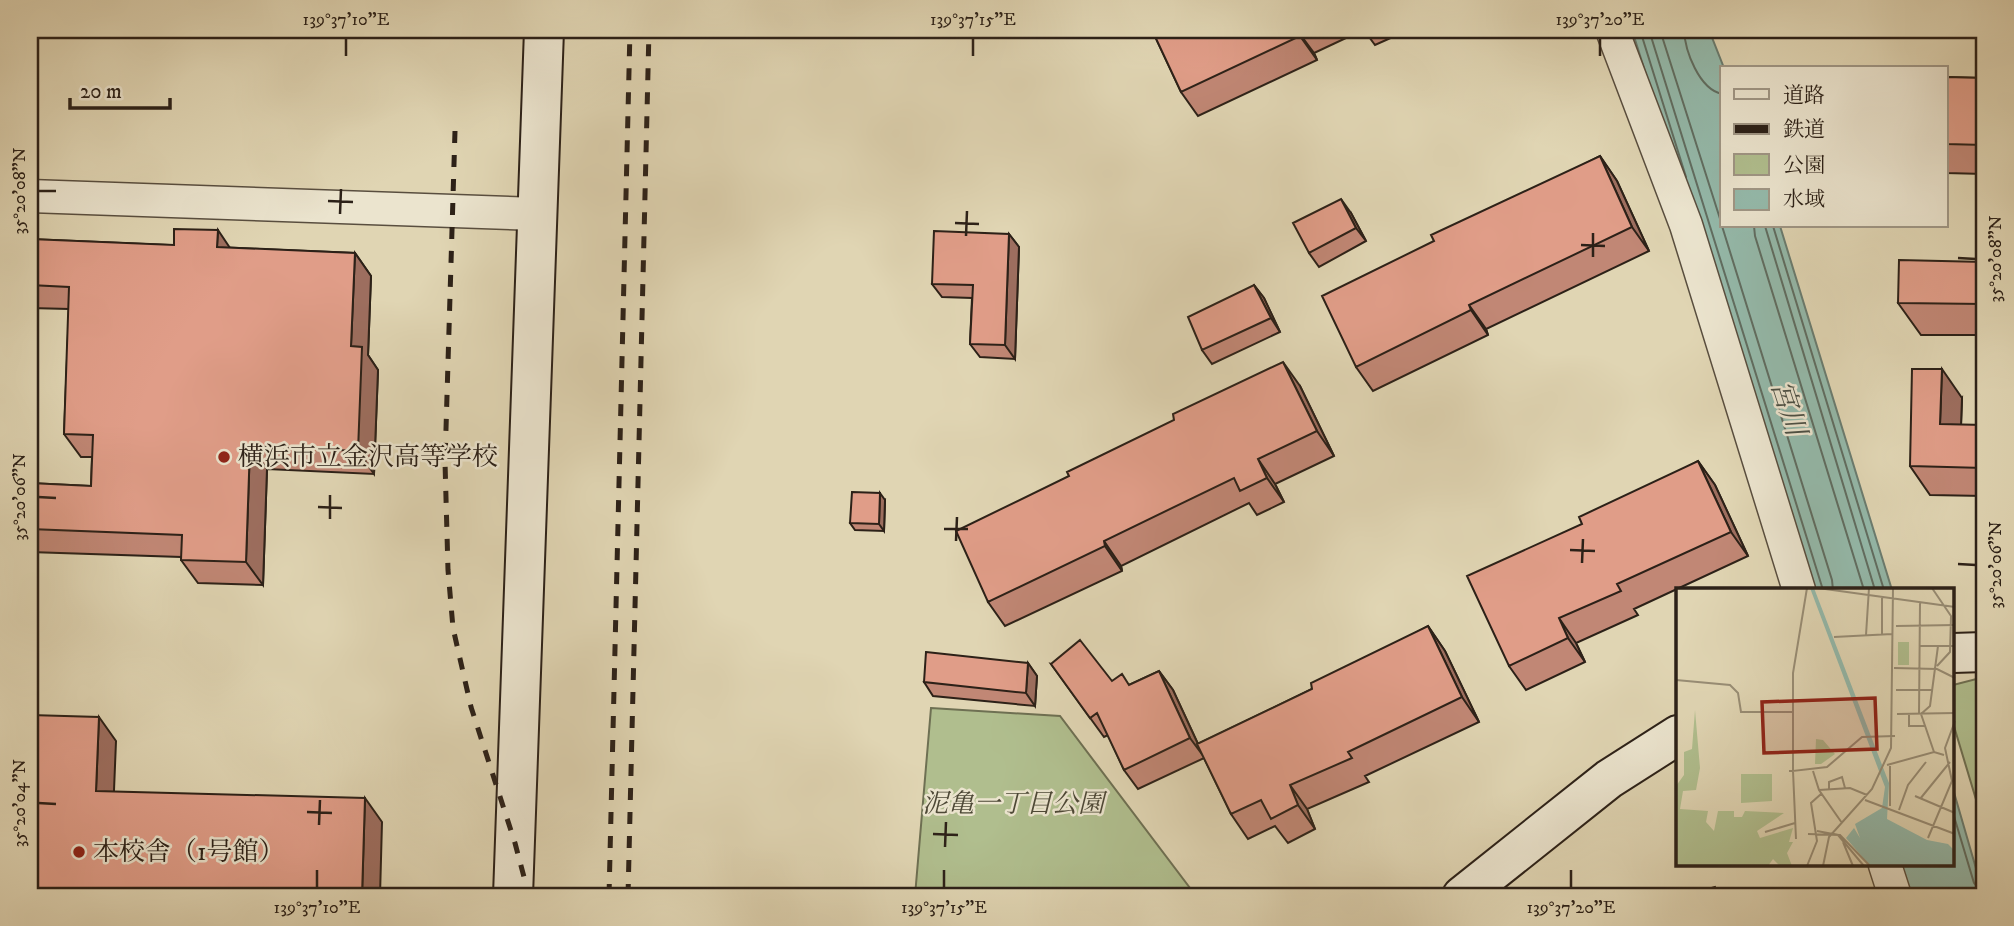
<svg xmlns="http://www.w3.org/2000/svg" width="2014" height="926" font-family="'IM FELL DW Pica','Noto Serif JP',serif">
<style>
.green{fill:#b0be8e;stroke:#6e7053;stroke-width:2}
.water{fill:#94b9aa;stroke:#6a7c70;stroke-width:2}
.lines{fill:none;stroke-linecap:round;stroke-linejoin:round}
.shore{stroke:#606d61;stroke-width:2}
.street-casing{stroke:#594e3f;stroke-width:35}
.secondary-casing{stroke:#2c2118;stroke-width:42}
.street{stroke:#ebe4ce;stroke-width:32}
.secondary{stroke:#ebe4ce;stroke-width:38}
.rail{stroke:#2c2118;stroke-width:5;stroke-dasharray:12 12;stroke-linecap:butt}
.wall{fill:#c18775;stroke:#2c2118;stroke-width:2}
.shaded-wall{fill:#9d6e5f;stroke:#2c2118;stroke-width:2}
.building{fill:#e09d88;stroke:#2c2118;stroke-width:2}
.ticks{fill:none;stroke:#2c2118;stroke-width:2.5}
.poi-dot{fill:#8f2418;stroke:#ebe4ce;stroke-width:2.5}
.labels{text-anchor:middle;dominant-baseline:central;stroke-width:5;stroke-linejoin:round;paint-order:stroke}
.poi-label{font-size:26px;fill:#2c2118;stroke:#ebe4ce;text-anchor:start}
.park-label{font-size:26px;font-style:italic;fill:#4d4836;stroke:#ebe4ce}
.water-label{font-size:28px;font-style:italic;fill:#4b4f44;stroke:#ebe4ce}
.inset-road{fill:none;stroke:#988d75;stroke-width:2}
.view{fill:#8f2418;fill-opacity:0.15;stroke:#8f2418;stroke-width:3.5}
.inset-edge{fill:none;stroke:#2c2118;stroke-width:3.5}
.neatline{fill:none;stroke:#2c2118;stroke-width:2.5}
.ticks-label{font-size:18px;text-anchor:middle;fill:#2c2118}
</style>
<rect width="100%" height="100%" fill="#e0d5b3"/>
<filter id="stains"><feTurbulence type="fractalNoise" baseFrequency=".00286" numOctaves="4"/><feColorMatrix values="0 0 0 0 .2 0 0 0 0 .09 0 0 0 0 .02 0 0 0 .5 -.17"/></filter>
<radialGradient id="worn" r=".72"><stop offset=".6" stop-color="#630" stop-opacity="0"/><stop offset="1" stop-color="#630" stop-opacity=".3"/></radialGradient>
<path class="green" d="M 1984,677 L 1984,826 L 1953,723 L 1953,685 Z
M 931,708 L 1060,716 L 1196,896 L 915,896 Z"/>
<path class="water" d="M 1632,30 L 1709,30 L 1724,68 L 1722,68 L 1722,226 L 1780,226 L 1892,590 L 1808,590 Z
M 1953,789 L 1984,896 L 1903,896 L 1894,865 L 1953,865 Z"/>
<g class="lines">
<path class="shore" d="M 1640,30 L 1686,177
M 1649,30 L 1823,590
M 1660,30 L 1722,225
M 1684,30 C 1685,51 1699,89 1722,94
M 1722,226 L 1832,580 L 1833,590
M 1754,226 L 1755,236 L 1864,590
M 1765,226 L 1875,590
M 1773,226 L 1884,590
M 1953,813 L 1974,883 L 1978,888 L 1984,889"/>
<defs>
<path id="street" d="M 1612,30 L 1686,225 L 1799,590
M 30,196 L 537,214
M 1885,865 L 1895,896"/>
<path id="secondary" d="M 1953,653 L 1984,652
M 513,896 L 544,30
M 1462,896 L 1609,779 L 1678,735"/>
</defs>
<use href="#street" class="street-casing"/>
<use href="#secondary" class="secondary-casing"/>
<use href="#street" class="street"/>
<use href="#secondary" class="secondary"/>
<path class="rail" d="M 455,131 L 445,462 L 448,570 L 453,628 L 471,707 L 515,843 L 529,896
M 609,896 L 630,30
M 628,896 L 649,30"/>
</g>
<path class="wall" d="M 1152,30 L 1363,30 L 1314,53 L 1317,60 L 1198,116 L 1181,92 Z
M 1364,30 L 1404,30 L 1404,32 L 1375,45 Z
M 1842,30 L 1870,30 L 1870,36 L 1845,35 Z
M 1946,77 L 1984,78 L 1984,174 L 1946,173 Z
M 1600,156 L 1617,181 L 1649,251 L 1486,329 L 1488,335 L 1373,391 L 1356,367 L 1434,241 Z
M 1351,213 L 1366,241 L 1319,267 L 1309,253 Z
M 1009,234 L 1019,247 L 1015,359 L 980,357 L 970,344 L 972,298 L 942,297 L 932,284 Z
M 30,239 L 355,253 L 371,276 L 368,355 L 378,370 L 374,474 L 267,469 L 263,585 L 198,583 L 181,560 L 181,557 L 30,552 L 30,483 L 91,486 L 92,457 L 81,457 L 64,434 L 69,309 L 30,308 Z
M 1984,262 L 1984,335 L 1921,335 L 1898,303 Z
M 1254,285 L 1264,298 L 1280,332 L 1212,364 L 1202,350 Z
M 1300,386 L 1334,456 L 1275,484 L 1284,502 L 1257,515 L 1249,503 L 1121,566 L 1122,571 L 1005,626 L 988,602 Z
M 1962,398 L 1961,425 L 1984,425 L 1984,496 L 1930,495 L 1910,466 Z
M 1698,461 L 1715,485 L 1748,556 L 1634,609 L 1638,615 L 1576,643 L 1585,662 L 1526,690 L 1509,666 L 1582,524 Z
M 885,500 L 884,531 L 855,530 L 850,523 Z
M 1428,626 L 1445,651 L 1479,722 L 1365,776 L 1369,782 L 1307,809 L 1315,829 L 1288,843 L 1275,826 L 1248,839 L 1231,814 L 1204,758 L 1138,789 L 1124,770 L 1108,735 L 1104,737 L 1051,664 L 1112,681 L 1129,685 L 1159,671 L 1173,690 L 1198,744 L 1312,689 Z
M 1028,663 L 1037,676 L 1035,706 L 933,696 L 924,682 Z"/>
<path class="shaded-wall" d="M 1297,30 L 1314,53 L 1317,60 L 1300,36 Z
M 1865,30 L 1870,30 L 1870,36 Z
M 1600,156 L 1617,181 L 1649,251 L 1632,227 Z
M 1341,199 L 1351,213 L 1366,241 L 1356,228 Z
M 218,230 L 234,254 L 217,247 Z
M 1009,234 L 1019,247 L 1015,359 L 1005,345 Z
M 355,253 L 371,276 L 368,355 L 378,370 L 374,474 L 358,451 L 351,346 Z
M 1254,285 L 1264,298 L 1280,332 L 1271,318 Z
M 1469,305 L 1486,329 L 1488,335 L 1471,310 Z
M 1283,362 L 1300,386 L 1334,456 L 1317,431 Z
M 1942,369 L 1962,398 L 1960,453 L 1940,424 Z
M 250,446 L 267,469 L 263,585 L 246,562 Z
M 1258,459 L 1275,484 L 1284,502 L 1267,478 Z
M 1698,461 L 1715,485 L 1748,556 L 1731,532 Z
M 880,493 L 885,500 L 884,531 L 879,524 Z
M 1104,541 L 1121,566 L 1122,571 L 1105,546 Z
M 1559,618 L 1576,643 L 1585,662 L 1568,638 Z
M 1428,626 L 1445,651 L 1479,722 L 1462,697 Z
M 1028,663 L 1037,676 L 1035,706 L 1026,693 Z
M 1159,671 L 1173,690 L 1204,757 L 1190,738 Z
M 99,717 L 116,741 L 113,815 L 96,791 Z
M 1290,785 L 1307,809 L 1315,829 L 1298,805 Z
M 365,798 L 382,822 L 380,896 L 362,896 Z"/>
<path class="building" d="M 1152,30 L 1297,30 L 1300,36 L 1181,92 Z
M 1946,77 L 1984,78 L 1984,145 L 1946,144 Z
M 1600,156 L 1632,227 L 1469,305 L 1471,310 L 1356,367 L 1322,296 L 1434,241 L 1431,235 Z
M 1341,199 L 1356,228 L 1309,253 L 1293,223 Z
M 174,229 L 218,230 L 217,247 L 355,253 L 351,346 L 362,347 L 358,451 L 250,446 L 246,562 L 181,560 L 182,535 L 30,529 L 30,483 L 91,486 L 93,435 L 64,434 L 69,287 L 30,285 L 30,239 L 174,245 Z
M 934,231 L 1009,234 L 1005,345 L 970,344 L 973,285 L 932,284 Z
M 1899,260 L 1984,262 L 1984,304 L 1898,303 Z
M 1254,285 L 1271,318 L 1202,350 L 1188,317 Z
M 1283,362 L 1317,431 L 1258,459 L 1267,478 L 1240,491 L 1234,478 L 1104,541 L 1105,546 L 988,602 L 956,531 L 1069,476 L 1067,472 L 1174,420 L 1173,414 Z
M 1912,369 L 1942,369 L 1940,424 L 1984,425 L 1984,468 L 1910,466 Z
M 1698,461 L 1731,532 L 1617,584 L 1621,591 L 1559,618 L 1568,638 L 1509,666 L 1467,576 L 1582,524 L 1579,517 Z
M 852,492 L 880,493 L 879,524 L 850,523 Z
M 1428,626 L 1462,697 L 1348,752 L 1352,758 L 1290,785 L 1298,805 L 1271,819 L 1261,800 L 1231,814 L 1197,744 L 1312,689 L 1311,683 Z
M 1080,640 L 1112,681 L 1122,674 L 1129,685 L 1159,671 L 1190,738 L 1124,770 L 1097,713 L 1090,718 L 1051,664 Z
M 926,652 L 1028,663 L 1026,693 L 924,682 Z
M 30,715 L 99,717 L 96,791 L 365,798 L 362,896 L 30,896 Z
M 1715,887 L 1720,896 L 1684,896 Z"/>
<path class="ticks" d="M 346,56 L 346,38M 973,56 L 973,38M 1600,56 L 1600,38M 38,191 L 56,191M 328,201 L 353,202M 340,214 L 341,189M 955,223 L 979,224M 966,236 L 967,211M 1581,245 L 1605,246M 1593,257 L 1593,233M 1958,258 L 1976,259M 38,497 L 56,498M 318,507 L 342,508M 330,519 L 330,495M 944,529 L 968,529M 956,541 L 957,517M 1570,550 L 1595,551M 1582,563 L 1583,539M 1958,564 L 1976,565M 38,803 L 56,804M 307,812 L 332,813M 319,825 L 320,800M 933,834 L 958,835M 945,847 L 946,822M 317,888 L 317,870M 944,888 L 944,870M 1571,888 L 1571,870"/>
<g class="poi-dot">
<circle cx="224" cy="457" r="7"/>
<circle cx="79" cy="852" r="7"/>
</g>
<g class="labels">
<g class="poi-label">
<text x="238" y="457">横浜市立金沢高等学校</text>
<text x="93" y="852">本校舎（1号館）</text>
</g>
<g class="park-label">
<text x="1013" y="804">泥亀一丁目公園</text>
</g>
<g class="water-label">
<text transform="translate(1788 408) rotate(72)">宮川</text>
</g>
</g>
<g transform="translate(1676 588)">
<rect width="278" height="278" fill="#e0d5b3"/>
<path d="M 222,54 L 233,54 L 233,77 L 222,77 ZM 19,122 L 24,180 L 20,202 L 7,203 L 4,221 L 32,223 L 30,234 L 38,243 L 42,223 L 58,223 L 58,229 L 66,229 L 69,223 L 108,225 L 81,243 L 84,250 L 117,240 L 113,254 L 117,254 L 111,265 L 116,278 L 104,278 L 97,271 L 92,278 L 0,278 L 0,198 L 8,187 L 8,164 L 16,161 ZM 140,151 L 147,152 L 159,166 L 145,176 L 139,176 ZM 65,186 L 96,186 L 96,213 L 65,215 Z" fill="#b0be8e"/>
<path d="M 134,0 L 138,0 L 213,195 L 211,231 L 251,252 L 272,256 L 278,262 L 278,278 L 194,278 L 170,250 L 178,240 L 184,250 L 179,236 L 206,220 L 209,199 Z" fill="#94b9aa"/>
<path class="inset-road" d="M 131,0 L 117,85 L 117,183 L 151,179 L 186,149 L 219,148M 142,0 L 279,19M 256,0 L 275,28 L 274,64 L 261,78M 206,10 L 206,46M 220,38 L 279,37M 190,47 L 193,0M 158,49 L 216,46M 244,58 L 279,58M 218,80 L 261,81 L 279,90M 0,92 L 54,97 L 62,105 L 65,124 L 117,124M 220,102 L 257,102M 221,126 L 279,125M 233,126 L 233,138 L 249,138M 243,126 L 244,15M 245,126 L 254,118 L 262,58M 245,126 L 258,164M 211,177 L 258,164 L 268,167M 113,183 L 117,183 L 120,251M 137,183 L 143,202 L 166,235M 143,202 L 174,200 L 191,207M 153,202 L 153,194 L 166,189 L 169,200M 239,208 L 279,225M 244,211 L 274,174M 189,212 L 279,246M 214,218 L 214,178M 223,222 L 232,197 L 250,174M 141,243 L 162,247 L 188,278M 89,244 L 119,235M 132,246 L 164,247 L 194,278M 252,250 L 276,193 L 269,160 L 279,133M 167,254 L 177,278M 131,278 L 141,253 L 135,215 L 145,206M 147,278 L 153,249 L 196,201 L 215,160 L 217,0"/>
<path class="view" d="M 199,110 L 201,161 L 88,165 L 86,114 Z"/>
<rect width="278" height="278" class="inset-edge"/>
</g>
<rect width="2014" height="926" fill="none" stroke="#e0d5b3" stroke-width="77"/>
<rect x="1720" y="66" width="228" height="161" fill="#ebe4ce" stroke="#9f9685" stroke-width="2"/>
<rect x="1734" y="89" width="35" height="10" fill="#ebe4ce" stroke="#9f9685" stroke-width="2"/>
<text x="1783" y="102" font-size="21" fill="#2c2118">道路</text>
<rect x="1734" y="124" width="35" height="10" fill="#2c2118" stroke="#9f9685" stroke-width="2"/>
<text x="1783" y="136" font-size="21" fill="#2c2118">鉄道</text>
<rect x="1734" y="154" width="35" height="21" fill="#b0be8e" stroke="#9f9685" stroke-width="2"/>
<text x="1783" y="172" font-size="21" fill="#2c2118">公園</text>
<rect x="1734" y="189" width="35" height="21" fill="#94b9aa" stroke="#9f9685" stroke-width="2"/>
<text x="1783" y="206" font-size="21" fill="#2c2118">水域</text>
<path d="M70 98v10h100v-10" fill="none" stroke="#2c2118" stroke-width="3.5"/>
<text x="80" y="98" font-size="21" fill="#2c2118" stroke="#ebe4ce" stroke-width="5" paint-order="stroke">20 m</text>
<rect x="38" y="38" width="1938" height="850" class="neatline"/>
<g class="ticks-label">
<text x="346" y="25">139°37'10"E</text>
<text x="973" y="25">139°37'15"E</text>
<text x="1600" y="25">139°37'20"E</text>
<text transform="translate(19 191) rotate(-90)" y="6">35°20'08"N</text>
<text transform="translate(1995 259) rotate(-90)" y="6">35°20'08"N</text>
<text transform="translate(19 497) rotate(-90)" y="6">35°20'06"N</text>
<text transform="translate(1995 565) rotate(-90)" y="6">35°20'06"N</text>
<text transform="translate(19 803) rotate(-90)" y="6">35°20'04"N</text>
<text x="317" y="913">139°37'10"E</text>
<text x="944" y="913">139°37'15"E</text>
<text x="1571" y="913">139°37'20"E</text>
</g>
<rect width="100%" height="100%" filter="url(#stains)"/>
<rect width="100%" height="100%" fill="url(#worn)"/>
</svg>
